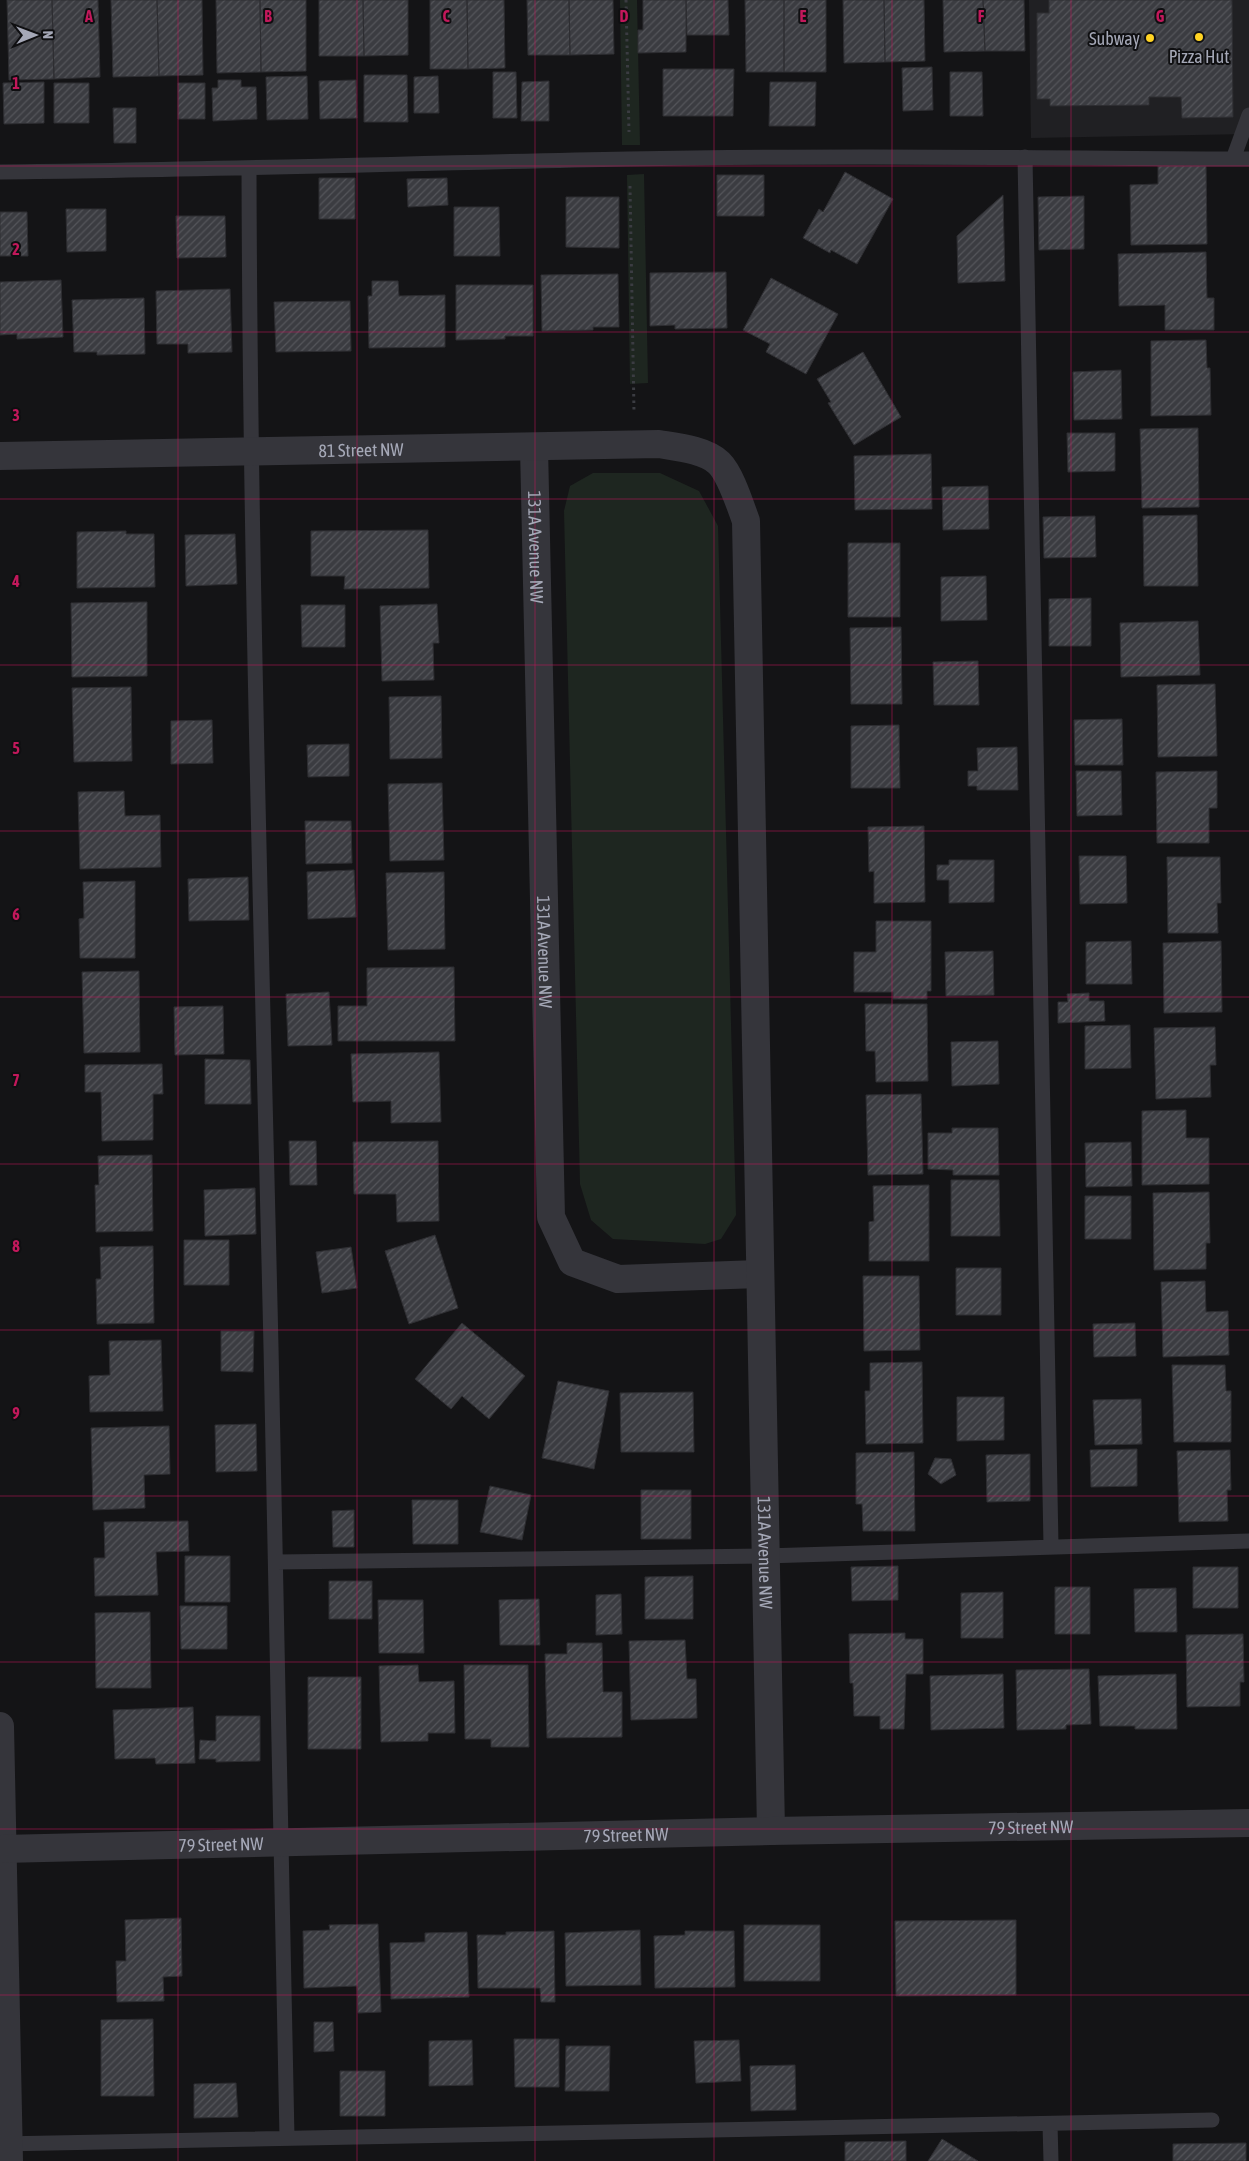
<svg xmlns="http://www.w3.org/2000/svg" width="1249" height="2161" font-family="'Asap Condensed',sans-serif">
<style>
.built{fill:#202023}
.green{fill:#1e2620}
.building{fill:url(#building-hatch);stroke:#2e2e32}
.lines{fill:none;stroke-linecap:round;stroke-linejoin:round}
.path{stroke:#3b3c42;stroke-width:3;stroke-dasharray:2.5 4;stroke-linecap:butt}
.lane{stroke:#35353b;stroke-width:15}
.street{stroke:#35353b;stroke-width:28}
.grid{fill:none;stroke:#c2185b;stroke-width:1;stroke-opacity:0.55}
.poi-dot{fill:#ffd323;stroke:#0f0f11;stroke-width:2}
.labels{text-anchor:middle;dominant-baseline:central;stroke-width:4;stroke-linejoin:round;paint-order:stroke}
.poi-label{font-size:18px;fill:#a5a8b7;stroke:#0f0f11;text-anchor:end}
.street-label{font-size:18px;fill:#a5a8b7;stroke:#0f0f11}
.grid-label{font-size:16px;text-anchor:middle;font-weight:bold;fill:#c2185b;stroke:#0f0f11;stroke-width:4;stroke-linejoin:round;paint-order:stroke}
</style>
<defs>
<pattern id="building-hatch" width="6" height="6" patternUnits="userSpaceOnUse" patternTransform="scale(1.25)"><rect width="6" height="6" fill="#3b3c41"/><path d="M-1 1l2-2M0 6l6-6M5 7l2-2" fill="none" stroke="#54555a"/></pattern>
</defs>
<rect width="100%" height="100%" fill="#141416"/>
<path class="built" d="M 1029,0 L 1249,0 L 1249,134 L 1031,138 Z"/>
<path class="green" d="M 620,0 L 637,0 L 640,145 L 622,145 Z
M 644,174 L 648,383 L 630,384 L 627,175 Z
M 593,473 L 660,473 L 699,491 L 718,526 L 736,1215 L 721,1239 L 705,1244 L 613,1239 L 591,1220 L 580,1184 L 564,511 L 570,486 Z"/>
<path class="building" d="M 7,0 L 52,0 L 54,79 L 9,80 Z
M 52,0 L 98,0 L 100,77 L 54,79 Z
M 111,0 L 157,0 L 159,76 L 113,77 Z
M 157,0 L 202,0 L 203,75 L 159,76 Z
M 216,0 L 260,0 L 261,72 L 217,73 Z
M 260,0 L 306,0 L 306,71 L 261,72 Z
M 319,0 L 363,0 L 364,56 L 319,56 Z
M 363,0 L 408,0 L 408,55 L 364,56 Z
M 430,0 L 467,0 L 468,69 L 430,69 Z
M 467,0 L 504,0 L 505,68 L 468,69 Z
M 527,0 L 569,0 L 570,55 L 528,55 Z
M 569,0 L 613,0 L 614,54 L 570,55 Z
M 643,0 L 686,0 L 686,52 L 638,53 L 638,30 L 643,30 Z
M 686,0 L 728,0 L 729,35 L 687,35 Z
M 745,0 L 784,0 L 784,72 L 746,72 Z
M 784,0 L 826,0 L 826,72 L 784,72 Z
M 843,0 L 884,0 L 885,62 L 844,63 Z
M 884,0 L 924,0 L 925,61 L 885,62 Z
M 943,0 L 983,0 L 985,51 L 944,52 Z
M 983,0 L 1024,0 L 1025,51 L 985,51 Z
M 1049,0 L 1232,0 L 1233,117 L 1182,118 L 1181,97 L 1149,97 L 1149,105 L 1050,106 L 1050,99 L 1037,99 L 1037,13 L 1049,13 Z
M 932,67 L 933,110 L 903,111 L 902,68 Z
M 663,69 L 734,69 L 733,116 L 663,116 Z
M 493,72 L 516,72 L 517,118 L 493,118 Z
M 950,72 L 982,72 L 983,116 L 950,116 Z
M 364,75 L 407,75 L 408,122 L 364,122 Z
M 307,76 L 308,119 L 267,120 L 266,77 Z
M 438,76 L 439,113 L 414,113 L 414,77 Z
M 218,80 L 241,80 L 241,87 L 256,87 L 257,119 L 213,121 L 212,88 L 218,88 Z
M 356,80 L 357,118 L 320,119 L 319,81 Z
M 549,81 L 549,121 L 521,121 L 522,82 Z
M 44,82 L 44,123 L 4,124 L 3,83 Z
M 770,82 L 816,82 L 815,126 L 769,126 Z
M 54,83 L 89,83 L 89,123 L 54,123 Z
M 178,83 L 205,83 L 205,119 L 178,119 Z
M 113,108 L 136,108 L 136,143 L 114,143 Z
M 1206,165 L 1207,244 L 1131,245 L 1130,185 L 1158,184 L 1158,166 Z
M 845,172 L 893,199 L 857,264 L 831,250 L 830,253 L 803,238 L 819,209 L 823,212 Z
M 717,175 L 764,175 L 764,216 L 717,216 Z
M 319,178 L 355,178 L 355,219 L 319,219 Z
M 447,178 L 448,205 L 408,207 L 407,179 Z
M 1003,195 L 1005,281 L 958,283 L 957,236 Z
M 1084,196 L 1084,249 L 1039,250 L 1038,197 Z
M 566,197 L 619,197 L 619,248 L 566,247 Z
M 454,207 L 499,207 L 500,256 L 454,256 Z
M 66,209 L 106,209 L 106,251 L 67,252 Z
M 0,212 L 27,212 L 28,256 L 0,256 Z
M 176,216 L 225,216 L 226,257 L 177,258 Z
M 1206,252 L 1207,298 L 1214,298 L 1214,330 L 1165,330 L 1165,305 L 1119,306 L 1118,254 Z
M 726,272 L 727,328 L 675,329 L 675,325 L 650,326 L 650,273 Z
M 618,274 L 619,327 L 593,327 L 593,330 L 542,331 L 541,275 Z
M 771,278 L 838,314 L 806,374 L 766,352 L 770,344 L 743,330 Z
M 61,280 L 63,337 L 17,339 L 17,334 L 0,335 L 0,282 Z
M 372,281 L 398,281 L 399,296 L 445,295 L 445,347 L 369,348 L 368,296 L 372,296 Z
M 456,285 L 533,285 L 533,336 L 505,336 L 505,339 L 456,340 Z
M 230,289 L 232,352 L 188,353 L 188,344 L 157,344 L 156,291 Z
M 144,298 L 145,354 L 97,355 L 97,352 L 74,352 L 72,300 Z
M 350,301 L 351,351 L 276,352 L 274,302 Z
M 1206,340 L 1207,368 L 1210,368 L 1211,415 L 1151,416 L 1151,341 Z
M 863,352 L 901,417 L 854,445 L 828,403 L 831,402 L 817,379 Z
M 1121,370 L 1122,419 L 1074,420 L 1073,372 Z
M 1198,428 L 1199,507 L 1142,508 L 1140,429 Z
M 1067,433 L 1115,433 L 1115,471 L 1068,472 Z
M 931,454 L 932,509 L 855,510 L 854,456 Z
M 988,486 L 989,529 L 943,530 L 942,487 Z
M 1197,515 L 1198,586 L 1144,586 L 1143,516 Z
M 1095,516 L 1096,557 L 1044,558 L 1043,517 Z
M 428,530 L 429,588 L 344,589 L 345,576 L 311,576 L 311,531 Z
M 126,531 L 126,534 L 154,534 L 155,587 L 77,588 L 77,532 Z
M 235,534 L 237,584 L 186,586 L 185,535 Z
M 848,543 L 900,543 L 900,617 L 848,617 Z
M 986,576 L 987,620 L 941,621 L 941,577 Z
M 1091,598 L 1091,646 L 1049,646 L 1049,599 Z
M 147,602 L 147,676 L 72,677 L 71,603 Z
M 437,604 L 439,643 L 433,643 L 434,680 L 382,681 L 380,606 Z
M 301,605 L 345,605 L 345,647 L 302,647 Z
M 1198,621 L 1200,675 L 1121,677 L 1120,623 Z
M 901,627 L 902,704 L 851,704 L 850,628 Z
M 978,661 L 979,705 L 934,705 L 933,662 Z
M 1215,684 L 1217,756 L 1158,757 L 1157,685 Z
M 131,687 L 132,761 L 74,762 L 72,688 Z
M 441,696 L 442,758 L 390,759 L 389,697 Z
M 1122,719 L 1123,765 L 1075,765 L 1074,720 Z
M 212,720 L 213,763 L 171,764 L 171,721 Z
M 899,725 L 900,788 L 851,788 L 851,726 Z
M 349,744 L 349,776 L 308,777 L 307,745 Z
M 1017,747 L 1018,790 L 977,790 L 977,786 L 968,786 L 968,771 L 978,771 L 977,748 Z
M 1076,771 L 1121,771 L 1122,815 L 1077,816 Z
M 1217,771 L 1217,808 L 1209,808 L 1209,843 L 1157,843 L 1156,772 Z
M 442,783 L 444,860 L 390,861 L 388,784 Z
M 124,791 L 125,816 L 160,815 L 161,867 L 80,869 L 78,792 Z
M 305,821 L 351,821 L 352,863 L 306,864 Z
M 924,826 L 925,902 L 874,903 L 874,871 L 869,872 L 868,827 Z
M 1079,856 L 1126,856 L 1127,903 L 1080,904 Z
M 1167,857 L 1220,857 L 1221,903 L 1217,903 L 1218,933 L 1168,933 Z
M 949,860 L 994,860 L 994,902 L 949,903 L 949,880 L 937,880 L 937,865 L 949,865 Z
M 354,870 L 356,917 L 308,919 L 307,872 Z
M 444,872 L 445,949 L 388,950 L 386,873 Z
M 248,877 L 249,920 L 189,921 L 188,879 Z
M 135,881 L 135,958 L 80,958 L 79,919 L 84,918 L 83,882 Z
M 876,921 L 931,921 L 931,991 L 927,991 L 927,999 L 893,999 L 893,992 L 854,992 L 854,952 L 876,952 Z
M 1131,941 L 1132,984 L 1086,984 L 1086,942 Z
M 1221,941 L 1222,1012 L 1164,1013 L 1163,943 Z
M 993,951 L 994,995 L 946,996 L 945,952 Z
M 454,967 L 455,1041 L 338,1041 L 338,1006 L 367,1006 L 367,968 Z
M 139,971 L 140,1052 L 84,1053 L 82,972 Z
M 329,992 L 332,1045 L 288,1046 L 286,994 Z
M 1089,993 L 1089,1001 L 1104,1001 L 1105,1021 L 1058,1023 L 1058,1002 L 1068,1002 L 1067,994 Z
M 865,1004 L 927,1004 L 928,1081 L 876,1082 L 875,1051 L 866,1051 Z
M 223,1006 L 224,1054 L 175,1055 L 174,1007 Z
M 1130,1025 L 1131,1068 L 1085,1069 L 1085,1026 Z
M 1215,1027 L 1216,1065 L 1210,1065 L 1211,1097 L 1156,1099 L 1154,1028 Z
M 998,1041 L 999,1084 L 952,1086 L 951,1042 Z
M 439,1052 L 441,1122 L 391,1123 L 391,1101 L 353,1102 L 351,1054 Z
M 205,1059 L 250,1060 L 251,1104 L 205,1104 Z
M 162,1064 L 163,1094 L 153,1094 L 153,1140 L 102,1141 L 101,1092 L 85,1092 L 85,1065 Z
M 921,1094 L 923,1174 L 868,1175 L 866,1095 Z
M 1186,1110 L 1186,1138 L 1209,1138 L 1209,1184 L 1142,1185 L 1142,1111 Z
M 952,1128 L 998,1128 L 999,1175 L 953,1175 L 953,1170 L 928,1169 L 928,1133 L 952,1133 Z
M 289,1141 L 316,1141 L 317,1185 L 290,1185 Z
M 438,1141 L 439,1221 L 397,1222 L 396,1194 L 354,1194 L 353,1142 Z
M 1131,1142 L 1132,1186 L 1086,1187 L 1085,1143 Z
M 152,1155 L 153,1231 L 96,1232 L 95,1185 L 99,1185 L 98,1156 Z
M 951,1180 L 999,1180 L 1000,1236 L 951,1236 Z
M 929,1185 L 929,1261 L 869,1261 L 869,1222 L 874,1221 L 873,1186 Z
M 255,1188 L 256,1234 L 205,1236 L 204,1190 Z
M 1209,1192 L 1210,1243 L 1206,1243 L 1206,1269 L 1154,1270 L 1153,1193 Z
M 1085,1196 L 1131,1196 L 1131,1239 L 1085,1239 Z
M 435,1235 L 458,1308 L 409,1324 L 385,1251 Z
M 184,1240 L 229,1240 L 229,1285 L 184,1285 Z
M 153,1246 L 154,1323 L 97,1324 L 96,1279 L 101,1279 L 100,1247 Z
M 351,1247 L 357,1288 L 322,1293 L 316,1252 Z
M 956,1268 L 1001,1268 L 1001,1315 L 956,1315 Z
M 863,1276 L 919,1276 L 920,1350 L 864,1351 Z
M 1205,1281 L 1206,1312 L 1228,1311 L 1229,1355 L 1163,1357 L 1161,1282 Z
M 462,1323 L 525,1376 L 489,1419 L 462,1396 L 451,1409 L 415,1379 Z
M 1135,1323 L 1136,1356 L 1094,1357 L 1093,1324 Z
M 221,1331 L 254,1331 L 253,1372 L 221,1371 Z
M 161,1340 L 163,1411 L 90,1412 L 89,1376 L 110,1375 L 109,1341 Z
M 922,1362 L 923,1443 L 866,1444 L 865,1391 L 870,1391 L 870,1363 Z
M 1172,1365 L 1225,1365 L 1226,1391 L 1231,1391 L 1231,1442 L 1174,1442 Z
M 558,1381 L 609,1391 L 594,1469 L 542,1458 Z
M 693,1392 L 694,1452 L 621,1452 L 620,1393 Z
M 957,1397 L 1004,1397 L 1004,1440 L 957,1441 Z
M 1141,1399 L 1142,1444 L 1095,1445 L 1093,1400 Z
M 256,1424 L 257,1471 L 216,1472 L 215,1425 Z
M 169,1426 L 170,1474 L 144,1475 L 145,1508 L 93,1510 L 91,1428 Z
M 1137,1449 L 1137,1486 L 1091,1487 L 1090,1450 Z
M 1230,1450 L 1231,1490 L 1227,1490 L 1228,1521 L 1179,1522 L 1177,1451 Z
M 914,1452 L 915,1531 L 863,1531 L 862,1504 L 856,1504 L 856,1453 Z
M 1030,1454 L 1030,1501 L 987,1502 L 986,1455 Z
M 935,1458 L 951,1459 L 956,1475 L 941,1484 L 928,1474 Z
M 490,1486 L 531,1495 L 522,1540 L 480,1532 Z
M 641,1490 L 691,1490 L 691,1539 L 641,1539 Z
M 412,1500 L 458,1500 L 458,1544 L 413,1544 Z
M 354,1510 L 354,1547 L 333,1547 L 332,1511 Z
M 188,1521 L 189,1551 L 156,1552 L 158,1595 L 95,1596 L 94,1558 L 105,1558 L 104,1522 Z
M 185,1556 L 230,1556 L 230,1602 L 185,1602 Z
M 898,1566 L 898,1600 L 852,1601 L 851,1567 Z
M 1193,1567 L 1238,1567 L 1238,1608 L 1193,1608 Z
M 693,1576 L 693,1619 L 645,1619 L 645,1577 Z
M 329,1581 L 372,1581 L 372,1619 L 329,1619 Z
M 1055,1587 L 1090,1587 L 1090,1634 L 1055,1634 Z
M 1176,1588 L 1177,1632 L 1135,1632 L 1134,1589 Z
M 1003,1592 L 1003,1638 L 961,1638 L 961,1593 Z
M 621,1594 L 622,1634 L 596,1635 L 596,1595 Z
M 539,1599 L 540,1645 L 500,1645 L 499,1600 Z
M 378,1600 L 423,1600 L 424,1653 L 379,1653 Z
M 180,1606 L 227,1606 L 227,1649 L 181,1649 Z
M 150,1612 L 151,1688 L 96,1688 L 95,1613 Z
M 905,1633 L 905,1639 L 923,1639 L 923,1674 L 906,1674 L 904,1729 L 880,1729 L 880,1716 L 854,1716 L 853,1683 L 850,1683 L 849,1634 Z
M 1243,1634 L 1244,1682 L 1240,1682 L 1240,1706 L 1187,1707 L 1186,1635 Z
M 685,1640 L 687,1679 L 696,1679 L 697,1718 L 631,1720 L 629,1641 Z
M 567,1643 L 602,1643 L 603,1692 L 622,1692 L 622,1737 L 547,1738 L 545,1654 L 567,1654 Z
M 418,1665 L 419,1682 L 454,1681 L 455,1733 L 428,1733 L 428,1741 L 381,1742 L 379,1666 Z
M 464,1665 L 528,1665 L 529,1747 L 491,1747 L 491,1739 L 465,1739 Z
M 1089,1669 L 1091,1724 L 1066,1725 L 1066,1729 L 1017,1730 L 1016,1670 Z
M 1003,1674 L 1004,1728 L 931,1730 L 930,1676 Z
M 1176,1674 L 1177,1729 L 1135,1729 L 1135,1726 L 1100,1726 L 1098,1676 Z
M 308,1677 L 361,1677 L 361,1749 L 308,1749 Z
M 193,1707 L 195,1763 L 156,1764 L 155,1758 L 115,1759 L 113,1710 Z
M 216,1716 L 260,1716 L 260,1761 L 216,1762 L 216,1759 L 199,1759 L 200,1740 L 216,1741 Z
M 181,1918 L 182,1976 L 163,1977 L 164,2001 L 117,2002 L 116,1961 L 126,1961 L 125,1920 Z
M 1016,1920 L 1016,1995 L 896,1996 L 895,1921 Z
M 378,1924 L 381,2012 L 358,2013 L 357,1986 L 304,1988 L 303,1931 L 330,1930 L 329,1925 Z
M 744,1925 L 820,1925 L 820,1981 L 744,1981 Z
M 640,1930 L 641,1985 L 566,1986 L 565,1933 Z
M 554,1931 L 555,2002 L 541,2002 L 540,1988 L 478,1988 L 477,1935 L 506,1935 L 506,1932 Z
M 685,1931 L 734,1931 L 735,1987 L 655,1988 L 654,1936 L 685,1935 Z
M 467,1932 L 469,1997 L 391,1999 L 390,1943 L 425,1942 L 425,1933 Z
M 153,2019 L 154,2096 L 101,2096 L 101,2020 Z
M 314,2022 L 333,2022 L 334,2051 L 314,2052 Z
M 514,2039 L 559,2039 L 559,2087 L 515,2087 Z
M 472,2040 L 473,2085 L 429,2086 L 429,2041 Z
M 739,2040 L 741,2081 L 696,2083 L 694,2041 Z
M 566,2046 L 610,2046 L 609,2091 L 565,2091 Z
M 795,2065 L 796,2110 L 751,2111 L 750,2066 Z
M 340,2071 L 385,2071 L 385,2116 L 340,2116 Z
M 236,2083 L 238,2117 L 194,2118 L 194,2084 Z
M 942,2139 L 978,2161 L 928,2161 Z
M 906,2141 L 906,2161 L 845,2161 L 845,2142 Z
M 1246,2143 L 1246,2161 L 1173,2161 L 1173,2144 Z"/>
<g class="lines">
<path class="path" d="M 626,0 L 629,132
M 630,186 L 634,412"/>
<path class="lane" d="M 1025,157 L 1051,1546
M 1233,159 L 1249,115
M 249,169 C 250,562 262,954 271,1347 C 277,1611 281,1875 287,2138
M 0,172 C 209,170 418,163 628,159 C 835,155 1042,158 1249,159
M 276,1562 L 765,1556 L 1249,1541
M 1050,2124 L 1051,2161
M 1,2144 L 1212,2120"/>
<g class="street">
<path id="s1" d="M 534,447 L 551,1217 L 572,1262 L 618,1279 L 759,1274"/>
<path id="s2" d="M 0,456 L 659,444 C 677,447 706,450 719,463 C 731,475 740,505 746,521 L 771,1831"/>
<path d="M 0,1726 L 9,2161"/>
<path id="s3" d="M 2,1849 L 771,1831 L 1249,1823"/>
</g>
</g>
<path class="grid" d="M 178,0 L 178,2161M 357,0 L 357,2161M 535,0 L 535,2161M 714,0 L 714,2161M 892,0 L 892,2161M 1071,0 L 1071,2161M 0,166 L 1249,166M 0,332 L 1249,332M 0,499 L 1249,499M 0,665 L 1249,665M 0,831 L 1249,831M 0,997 L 1249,997M 0,1164 L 1249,1164M 0,1330 L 1249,1330M 0,1496 L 1249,1496M 0,1662 L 1249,1662M 0,1829 L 1249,1829M 0,1995 L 1249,1995"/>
<g class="poi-dot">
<circle cx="1199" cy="37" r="5"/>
<circle cx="1150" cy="38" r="5"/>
</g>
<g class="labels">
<g class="poi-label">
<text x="1140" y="38">Subway</text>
<text x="1199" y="56" text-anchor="middle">Pizza Hut</text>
</g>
<g class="street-label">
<text stroke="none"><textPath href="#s2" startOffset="361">81 Street NW</textPath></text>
<text stroke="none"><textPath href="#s1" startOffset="100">131A Avenue NW</textPath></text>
<text stroke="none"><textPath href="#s1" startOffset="505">131A Avenue NW</textPath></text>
<text stroke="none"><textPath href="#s2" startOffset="1819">131A Avenue NW</textPath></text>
<text stroke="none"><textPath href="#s3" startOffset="1029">79 Street NW</textPath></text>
<text stroke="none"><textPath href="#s3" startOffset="624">79 Street NW</textPath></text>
<text stroke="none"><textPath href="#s3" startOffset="219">79 Street NW</textPath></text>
</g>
</g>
<g class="grid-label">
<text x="89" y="22">A</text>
<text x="268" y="22">B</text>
<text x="446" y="22">C</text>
<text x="624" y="22">D</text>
<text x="803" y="22">E</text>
<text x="981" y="22">F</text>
<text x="1160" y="22">G</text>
<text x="16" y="89">1</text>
<text x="16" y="255">2</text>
<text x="16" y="421">3</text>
<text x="16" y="587">4</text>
<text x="16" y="754">5</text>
<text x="16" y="920">6</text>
<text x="16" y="1086">7</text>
<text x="16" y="1252">8</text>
<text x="16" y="1419">9</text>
</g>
<g transform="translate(35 35) rotate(89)" stroke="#0f0f11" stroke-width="4" paint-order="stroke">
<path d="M0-4L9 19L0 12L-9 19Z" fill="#a5a8b7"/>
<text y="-8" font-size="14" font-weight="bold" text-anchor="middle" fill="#a5a8b7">N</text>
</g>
</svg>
